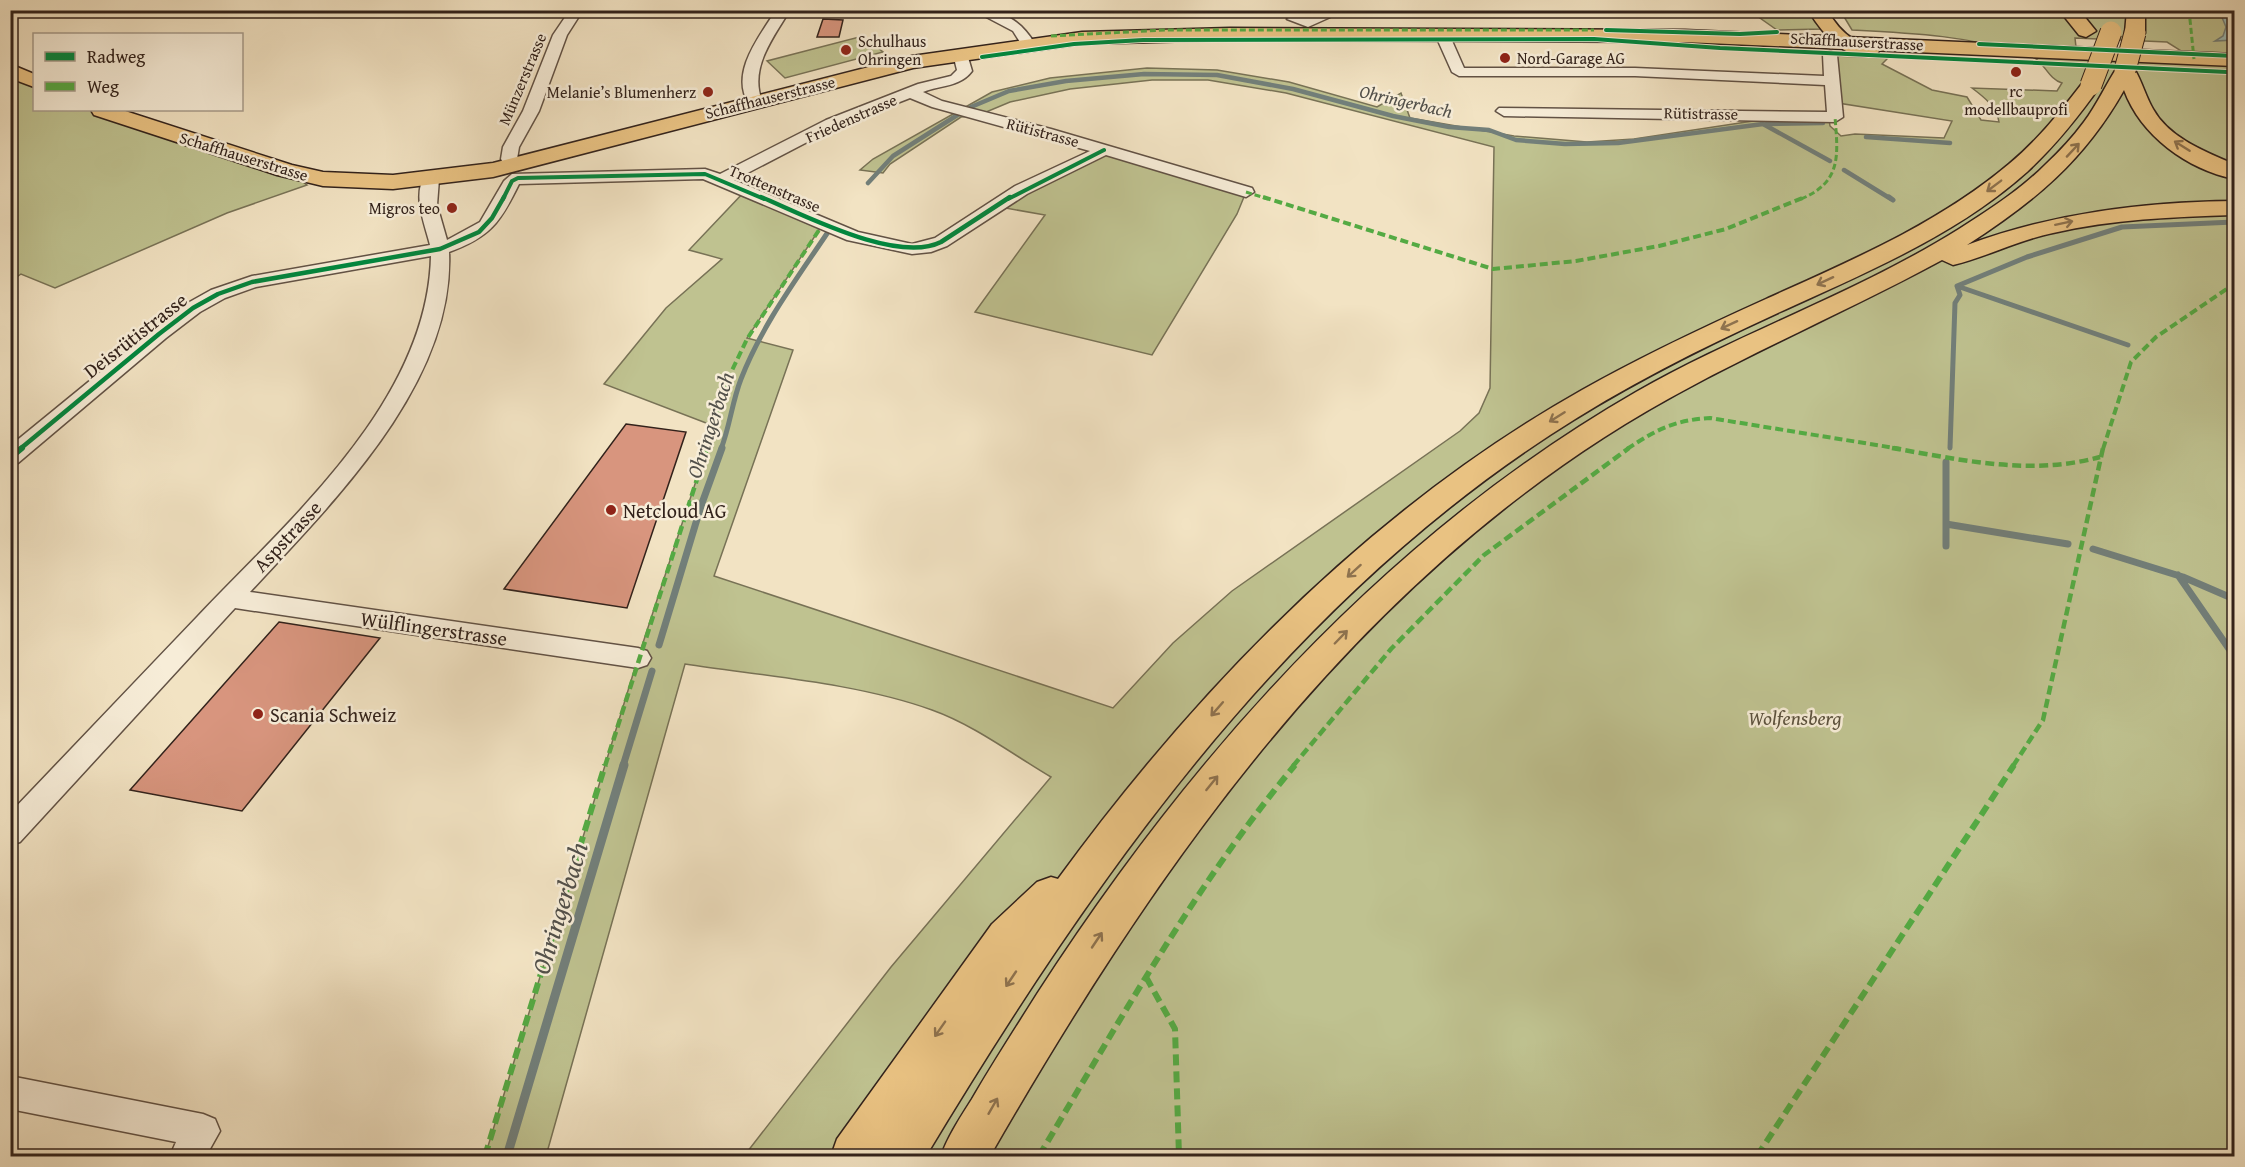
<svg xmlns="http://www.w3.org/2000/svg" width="2245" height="1167" font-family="'Gentium Book Plus',serif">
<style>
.green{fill:#bfc290;stroke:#787256;stroke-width:1.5;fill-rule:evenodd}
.water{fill:#9cbdb9;stroke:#727f7a;stroke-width:1.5}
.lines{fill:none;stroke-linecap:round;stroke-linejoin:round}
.stream-far3{stroke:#727f7a;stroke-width:4.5}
.stream-far2{stroke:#727f7a;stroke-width:5}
.stream-far1{stroke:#727f7a;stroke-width:7}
.stream{stroke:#727f7a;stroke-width:9}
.building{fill:#d8957e;stroke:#32221b;stroke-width:1.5}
.minor-casing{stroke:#625245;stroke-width:3}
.primary-casing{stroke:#32221b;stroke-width:3}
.motorway-casing{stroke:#32221b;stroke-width:3}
.minor{fill:#f7edd8;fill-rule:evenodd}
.primary{fill:#e9c282;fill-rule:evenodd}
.motorway{fill:#e9c282;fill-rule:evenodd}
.motorway-bridge-casing{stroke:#32221b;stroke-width:23;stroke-linecap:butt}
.motorway-bridge{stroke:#e9c282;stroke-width:21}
.quiet-far3{stroke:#54aa43;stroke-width:3;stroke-dasharray:6 3;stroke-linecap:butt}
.quiet-far2{stroke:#54aa43;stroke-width:4;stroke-dasharray:8 4;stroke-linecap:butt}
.quiet-far1{stroke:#54aa43;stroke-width:4.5;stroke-dasharray:9 4.5;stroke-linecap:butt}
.quiet{stroke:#54aa43;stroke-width:6;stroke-dasharray:11 6;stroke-linecap:butt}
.cycleway-far2-casing{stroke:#f7edd8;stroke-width:6}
.cycleway-far1-casing{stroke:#f7edd8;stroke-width:8}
.cycleway-casing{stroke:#f7edd8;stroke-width:10}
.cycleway-far2{stroke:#00873e;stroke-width:4}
.cycleway-far1{stroke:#00873e;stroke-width:4.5}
.cycleway{stroke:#00873e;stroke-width:6}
.oneway{stroke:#8e724e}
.poi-dot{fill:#8f2418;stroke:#f7edd8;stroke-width:2}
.labels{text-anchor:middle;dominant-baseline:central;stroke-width:5;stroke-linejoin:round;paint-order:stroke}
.far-poi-label{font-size:16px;fill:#32221b;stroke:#f7edd8;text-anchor:start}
.far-street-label{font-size:16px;fill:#32221b;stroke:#f7edd8}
.far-water-label{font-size:18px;font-style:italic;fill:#52504a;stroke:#f7edd8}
.street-label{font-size:20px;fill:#32221b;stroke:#f7edd8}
.poi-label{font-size:20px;fill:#32221b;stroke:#f7edd8;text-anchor:start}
.park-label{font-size:20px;font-style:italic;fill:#5c523e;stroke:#f7edd8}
.water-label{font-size:21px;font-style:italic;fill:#52504a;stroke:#f7edd8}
.near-water-label{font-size:26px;font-style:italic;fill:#52504a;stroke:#f7edd8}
</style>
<rect width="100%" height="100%" fill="#f2e3c3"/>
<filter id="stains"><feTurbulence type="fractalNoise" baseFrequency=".00333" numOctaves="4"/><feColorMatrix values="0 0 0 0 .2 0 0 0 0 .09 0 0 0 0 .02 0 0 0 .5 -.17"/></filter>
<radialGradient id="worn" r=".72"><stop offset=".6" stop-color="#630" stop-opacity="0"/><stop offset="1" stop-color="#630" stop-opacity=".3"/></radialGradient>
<path class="green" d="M 1750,11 L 2234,11 L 2234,1156 L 744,1156 L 891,967 L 1051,777 C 1012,754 974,725 932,710 C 857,683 764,676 685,664 L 546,1156 L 485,1156 L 638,658 L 714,426 L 604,384 L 666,308 L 722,259 L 689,250 L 746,190 L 823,224 L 747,338 L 793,350 L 714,576 L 1113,708 L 1173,643 L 1232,591 L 1460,431 L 1479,413 L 1490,388 L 1494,147 L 1286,93 L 1208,80 L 1152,80 L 1070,89 L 1010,102 L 979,115 L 961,117 L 890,164 L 883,173 L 860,170 L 873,159 L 992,92 L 1050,78 L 1147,68 L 1217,70 L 1289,82 L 1377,107 L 1401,93 L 1410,118 L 1514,136 L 1587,142 L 1634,139 L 1753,121 L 1829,119 L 1830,126 L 1841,136 L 1855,134 L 1944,138 L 1952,121 L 1838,103 L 1835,56 L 1888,58 L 1882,64 L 1932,90 L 1967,97 L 1981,120 L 1999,122 C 1997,107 1984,97 1972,88 L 2057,91 L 2062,83 C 2048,79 2044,61 2031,56 C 1973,36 1913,33 1852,30 L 1843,15 L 1813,13 L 1822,29 L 1777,30 ZM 2075,38 L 2167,42 L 2183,52 L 2076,47 Z
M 863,36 L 883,52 L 785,78 L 767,61 Z
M 10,70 L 34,81 L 34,110 L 102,110 L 285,170 L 307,185 L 227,213 L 55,288 L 21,274 L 11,281 Z
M 1104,150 L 1246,192 L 1237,214 L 1152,355 L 975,312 L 1045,215 L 994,206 Z"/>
<path class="water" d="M 2225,12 L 2234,12 L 2234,40 L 2215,41 L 2223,36 L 2226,27 L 2221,15 Z"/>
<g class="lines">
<path class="stream-far3" d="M 971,107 L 1009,91 L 1066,81 L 1144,74 L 1217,75 L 1293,89 L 1393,116 L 1449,127 L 1489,130 L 1516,140 L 1565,144 L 1618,143 L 1763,124 L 1830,161
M 1766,124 L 1823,123
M 1866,137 L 1950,143
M 1844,170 L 1891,199
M 868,183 L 893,156 L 959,114"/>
<path class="stream-far2" d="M 1889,197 L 1893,200
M 2128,345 L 1957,286 L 2027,257 L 2122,227 L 2234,222
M 1950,448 L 1955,303 L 1960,295 L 1957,286
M 721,449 C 730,426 732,402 741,379 C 762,325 796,280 828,232"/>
<path class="stream-far1" d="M 1946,462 L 1946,546
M 1946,524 L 2068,544
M 2093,549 L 2183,577 L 2234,599
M 2178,575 L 2234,656
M 659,645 L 701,506 L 722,448
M 623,766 L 652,671"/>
<path class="stream" d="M 507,1156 L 624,765"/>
</g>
<path class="building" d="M 823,19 L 843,20 L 839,37 L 817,37 Z
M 626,424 L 686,432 L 627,608 L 504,589 Z
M 279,622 L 380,638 L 242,811 L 130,790 Z"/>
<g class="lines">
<defs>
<path id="minor" d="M 570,10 L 583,10 L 567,35 L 539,111 L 519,147 L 517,159 L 520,165 L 512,170 L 506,168 L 501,159 L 503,147 L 523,111 L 553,35 Z
M 776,10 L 790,10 C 773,38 749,68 762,101 L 754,106 L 749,104 C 729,73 760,36 776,10 Z
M 973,10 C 1002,10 1020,19 1035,44 L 1033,47 L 1023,47 L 1013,31 Z
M 1327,10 L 1346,10 L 1308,27 L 1287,19 L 1294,15 L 1307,18 Z
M 1442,30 L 1449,34 L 1464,68 L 1635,68 L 1824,76 L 1823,55 L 1830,51 L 1837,55 L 1843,117 L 1835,122 L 1504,116 L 1496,111 L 1499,108 L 1827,112 L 1825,85 L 1635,76 L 1459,76 L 1452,72 L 1435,34 Z
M 960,50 L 967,54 L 972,71 C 960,87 941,85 923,92 L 942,101 L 1051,129 L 1252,188 L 1254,192 L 1246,197 L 1106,155 L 1027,194 L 947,246 L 931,252 L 912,254 L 847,240 L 703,179 L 519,184 C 500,223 490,237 449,252 C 455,384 332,503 250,592 L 638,648 L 647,651 L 651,658 L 647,665 L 638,668 L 235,608 L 20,842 L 10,845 L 10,813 C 73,747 135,682 198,616 C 290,519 428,401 431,256 L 256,287 L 225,298 L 200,312 L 166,338 L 18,463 L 10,465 L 10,446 L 152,330 L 186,304 L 211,290 L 252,276 L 430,245 C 425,224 412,196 425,175 L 431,174 L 439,179 L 437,205 L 447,240 L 480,222 L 504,181 L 512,174 L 705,169 L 720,174 L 826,120 L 918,84 L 951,76 L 957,70 L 953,54 ZM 910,98 L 932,107 L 1090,151 L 1015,186 L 935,238 L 912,244 L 858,232 L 734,180 L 838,126 Z
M 10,1076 L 203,1114 L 215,1119 L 220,1131 L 206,1156 L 170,1156 L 176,1142 L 10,1109 Z"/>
<path id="primary" d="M 1230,28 L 1685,30 L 2234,54 L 2234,66 L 1685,42 L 1230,40 L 1082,44 L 913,68 L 493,177 L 393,189 L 323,186 L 277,175 L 94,115 L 91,110 L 122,110 L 292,165 L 323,172 L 393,175 L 493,163 L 912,56 L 1082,32 Z
M 10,64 L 34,74 L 34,87 L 10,78 Z"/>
<path id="motorway" d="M 1808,10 L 1827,10 C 1834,22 1842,32 1853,39 C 1861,43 1874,43 1879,51 L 1876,55 C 1846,63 1822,33 1808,10 Z
M 2059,10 L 2079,10 L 2096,31 L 2086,37 L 2079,35 Z
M 2127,10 L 2145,10 L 2145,33 L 2142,37 L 2135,39 L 2125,33 Z
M 2125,64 L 2132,66 L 2135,70 C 2142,82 2146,97 2153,109 C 2169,138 2206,152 2234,164 L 2234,179 C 2187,169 2141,136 2124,90 C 2084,161 2034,202 1967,245 C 2054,213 2141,202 2234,201 L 2234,215 C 2173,217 2113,219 2053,233 C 2018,240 1987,257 1953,265 L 1942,260 C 1830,321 1711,368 1603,438 C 1332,613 1148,881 990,1156 L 941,1156 C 948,1136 960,1118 972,1099 C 993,1063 1015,1029 1037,994 C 1192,754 1386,536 1636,392 C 1741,332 1857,293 1959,229 C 1989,210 2020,190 2045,165 C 2059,152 2073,137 2084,122 C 2097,105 2106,84 2118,66 Z
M 2091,79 L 2098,81 L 2101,85 C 2079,116 2056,145 2027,172 C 1957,235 1865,273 1780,312 C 1701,348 1623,387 1550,435 C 1278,613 1091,882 926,1156 L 831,1156 L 837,1139 L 992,924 L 1037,882 L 1051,877 L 1058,879 C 1199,686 1373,508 1582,390 C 1642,356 1704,327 1766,299 C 1850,261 1938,224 2009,164 C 2038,140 2061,111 2084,81 Z"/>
</defs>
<use href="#minor" class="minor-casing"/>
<use href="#primary" class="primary-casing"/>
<use href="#motorway" class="motorway-casing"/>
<use href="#minor" class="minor"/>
<use href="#primary" class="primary"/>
<use href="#motorway" class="motorway"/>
<defs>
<path id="motorway-bridge" d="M 2125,70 L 2135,33
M 2091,85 L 2111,32"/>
</defs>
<use href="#motorway-bridge" class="motorway-bridge-casing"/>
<use href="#motorway-bridge" class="motorway-bridge"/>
<path class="quiet-far3" d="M 2189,10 L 2194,59
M 1051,36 L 1165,30 L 1594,30
M 1246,192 L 1268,199
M 1801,199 C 1842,182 1838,155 1835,117"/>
<path class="quiet-far2" d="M 1263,197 L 1493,269 L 1576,261 L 1659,246 L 1726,229 L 1805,197
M 706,449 L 726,383 L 747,339 L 823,224
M 1627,449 C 1656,430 1674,420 1710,418 L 1901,449
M 2103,449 L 2131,362 L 2156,337 L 2234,284"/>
<path class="quiet-far1" d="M 1892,448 C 1962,460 2030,476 2100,457
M 605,766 L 707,448
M 1293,766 L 1391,649 L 1484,555 L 1629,448
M 2013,766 L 2043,720 L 2103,448"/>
<path class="quiet" d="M 1146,977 L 1175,1029 L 1179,1156
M 485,1156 L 605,765
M 1039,1156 C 1119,1022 1195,885 1295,765
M 1757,1156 L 2014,765"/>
<defs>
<path id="cycleway-far2" d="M 1606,30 L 1740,34 L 1777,32
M 1979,44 L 2234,56
M 982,57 L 1074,44 L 1143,40 L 1594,39 L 1720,48 L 2227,72
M 503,199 L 512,181 L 518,178 L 705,174 L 764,199
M 1008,199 L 1104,150"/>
<path id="cycleway-far1" d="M 761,197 C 804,215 897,264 941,242 L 1010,197
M 20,449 L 159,334 L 193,308 L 218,294 L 252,282 L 440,249 L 479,232 L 492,218 L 504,197"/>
<path id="cycleway" d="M 10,458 L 22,448"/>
</defs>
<use href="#cycleway-far2" class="cycleway-far2-casing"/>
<use href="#cycleway-far1" class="cycleway-far1-casing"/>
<use href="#cycleway" class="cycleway-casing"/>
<use href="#cycleway-far2" class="cycleway-far2"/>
<use href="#cycleway-far1" class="cycleway-far1"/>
<use href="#cycleway" class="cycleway"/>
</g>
<defs><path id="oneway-shaft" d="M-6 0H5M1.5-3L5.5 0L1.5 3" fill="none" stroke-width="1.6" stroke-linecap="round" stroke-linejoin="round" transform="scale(1.5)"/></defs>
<g class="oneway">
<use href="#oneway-shaft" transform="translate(2182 146) rotate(-148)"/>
<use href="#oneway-shaft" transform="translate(2073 150) rotate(-47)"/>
<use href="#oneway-shaft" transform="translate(1994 186) rotate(143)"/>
<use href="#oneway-shaft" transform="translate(2064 223) rotate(-12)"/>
<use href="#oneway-shaft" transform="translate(1825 281) rotate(155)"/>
<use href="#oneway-shaft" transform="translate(1729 325) rotate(155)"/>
<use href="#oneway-shaft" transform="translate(1557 417) rotate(148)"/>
<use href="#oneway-shaft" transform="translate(1354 571) rotate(138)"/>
<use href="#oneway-shaft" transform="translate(1341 637) rotate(-46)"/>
<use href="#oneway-shaft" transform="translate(1217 709) rotate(131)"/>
<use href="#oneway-shaft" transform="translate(1212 783) rotate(-51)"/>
<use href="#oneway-shaft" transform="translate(1097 940) rotate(-56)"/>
<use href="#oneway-shaft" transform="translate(1011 979) rotate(124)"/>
<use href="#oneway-shaft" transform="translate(940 1029) rotate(125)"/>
<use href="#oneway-shaft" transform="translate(993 1106) rotate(-60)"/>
</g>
<g class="poi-dot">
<circle cx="846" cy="50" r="6"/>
<circle cx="1505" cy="58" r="6"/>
<circle cx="2016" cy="72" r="6"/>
<circle cx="708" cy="92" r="6"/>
<circle cx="452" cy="208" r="6"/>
<circle cx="611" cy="510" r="6"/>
<circle cx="258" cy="714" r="6"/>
</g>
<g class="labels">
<g class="far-poi-label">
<text x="858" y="41">Schulhaus<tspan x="858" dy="18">Ohringen</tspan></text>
<text x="1517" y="58">Nord-Garage AG</text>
<text x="2016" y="91" text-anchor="middle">rc<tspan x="2016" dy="18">modellbauprofi</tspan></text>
<text x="696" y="92" text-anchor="end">Melanie’s Blumenherz</text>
<text x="440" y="208" text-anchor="end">Migros teo</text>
</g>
<g class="far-street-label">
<text transform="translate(1857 41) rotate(3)">Schaffhauserstrasse</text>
<text transform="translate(522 79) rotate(-67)">Münzerstrasse</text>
<text transform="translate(770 97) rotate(-14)">Schaffhauserstrasse</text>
<text transform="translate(1701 113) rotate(1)">Rütistrasse</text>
<text transform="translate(851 118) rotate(-24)">Friedenstrasse</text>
<text transform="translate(1043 132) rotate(15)">Rütistrasse</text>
<text transform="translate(244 156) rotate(17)">Schaffhauserstrasse</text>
<text transform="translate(775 188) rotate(23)">Trottenstrasse</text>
</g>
<g class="far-water-label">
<text transform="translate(1406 101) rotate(13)">Ohringerbach</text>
</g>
<g class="street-label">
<text transform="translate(135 335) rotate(-38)">Deisrütistrasse</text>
<text transform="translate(287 536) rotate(-47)">Aspstrasse</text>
<text transform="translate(434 628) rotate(8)">Wülflingerstrasse</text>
</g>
<g class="poi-label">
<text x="623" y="510">Netcloud AG</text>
<text x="270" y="714">Scania Schweiz</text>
</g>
<g class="park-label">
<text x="1795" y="717">Wolfensberg</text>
</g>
<g class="water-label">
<text transform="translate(710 425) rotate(-72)">Ohringerbach</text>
</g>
<g class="near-water-label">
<text transform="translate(559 908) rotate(-73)">Ohringerbach</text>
</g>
</g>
<rect width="2245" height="1167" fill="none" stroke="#f2e3c3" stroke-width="36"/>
<rect x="12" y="12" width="2221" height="1143" fill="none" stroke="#32221b" stroke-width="3"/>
<rect x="18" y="18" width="2209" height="1131" fill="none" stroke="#32221b" stroke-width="1.5"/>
<rect x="33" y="33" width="210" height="78" fill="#f7edd8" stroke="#a89c8c" stroke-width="1.5"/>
<rect x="45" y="52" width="30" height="9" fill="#00873e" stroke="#a89c8c" stroke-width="1.5"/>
<text x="87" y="63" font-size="18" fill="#32221b">Radweg</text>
<rect x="45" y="82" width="30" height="9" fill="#54aa43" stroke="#a89c8c" stroke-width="1.5"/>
<text x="87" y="93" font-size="18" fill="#32221b">Weg</text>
<rect width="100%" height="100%" filter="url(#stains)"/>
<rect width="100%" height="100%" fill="url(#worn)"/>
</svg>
